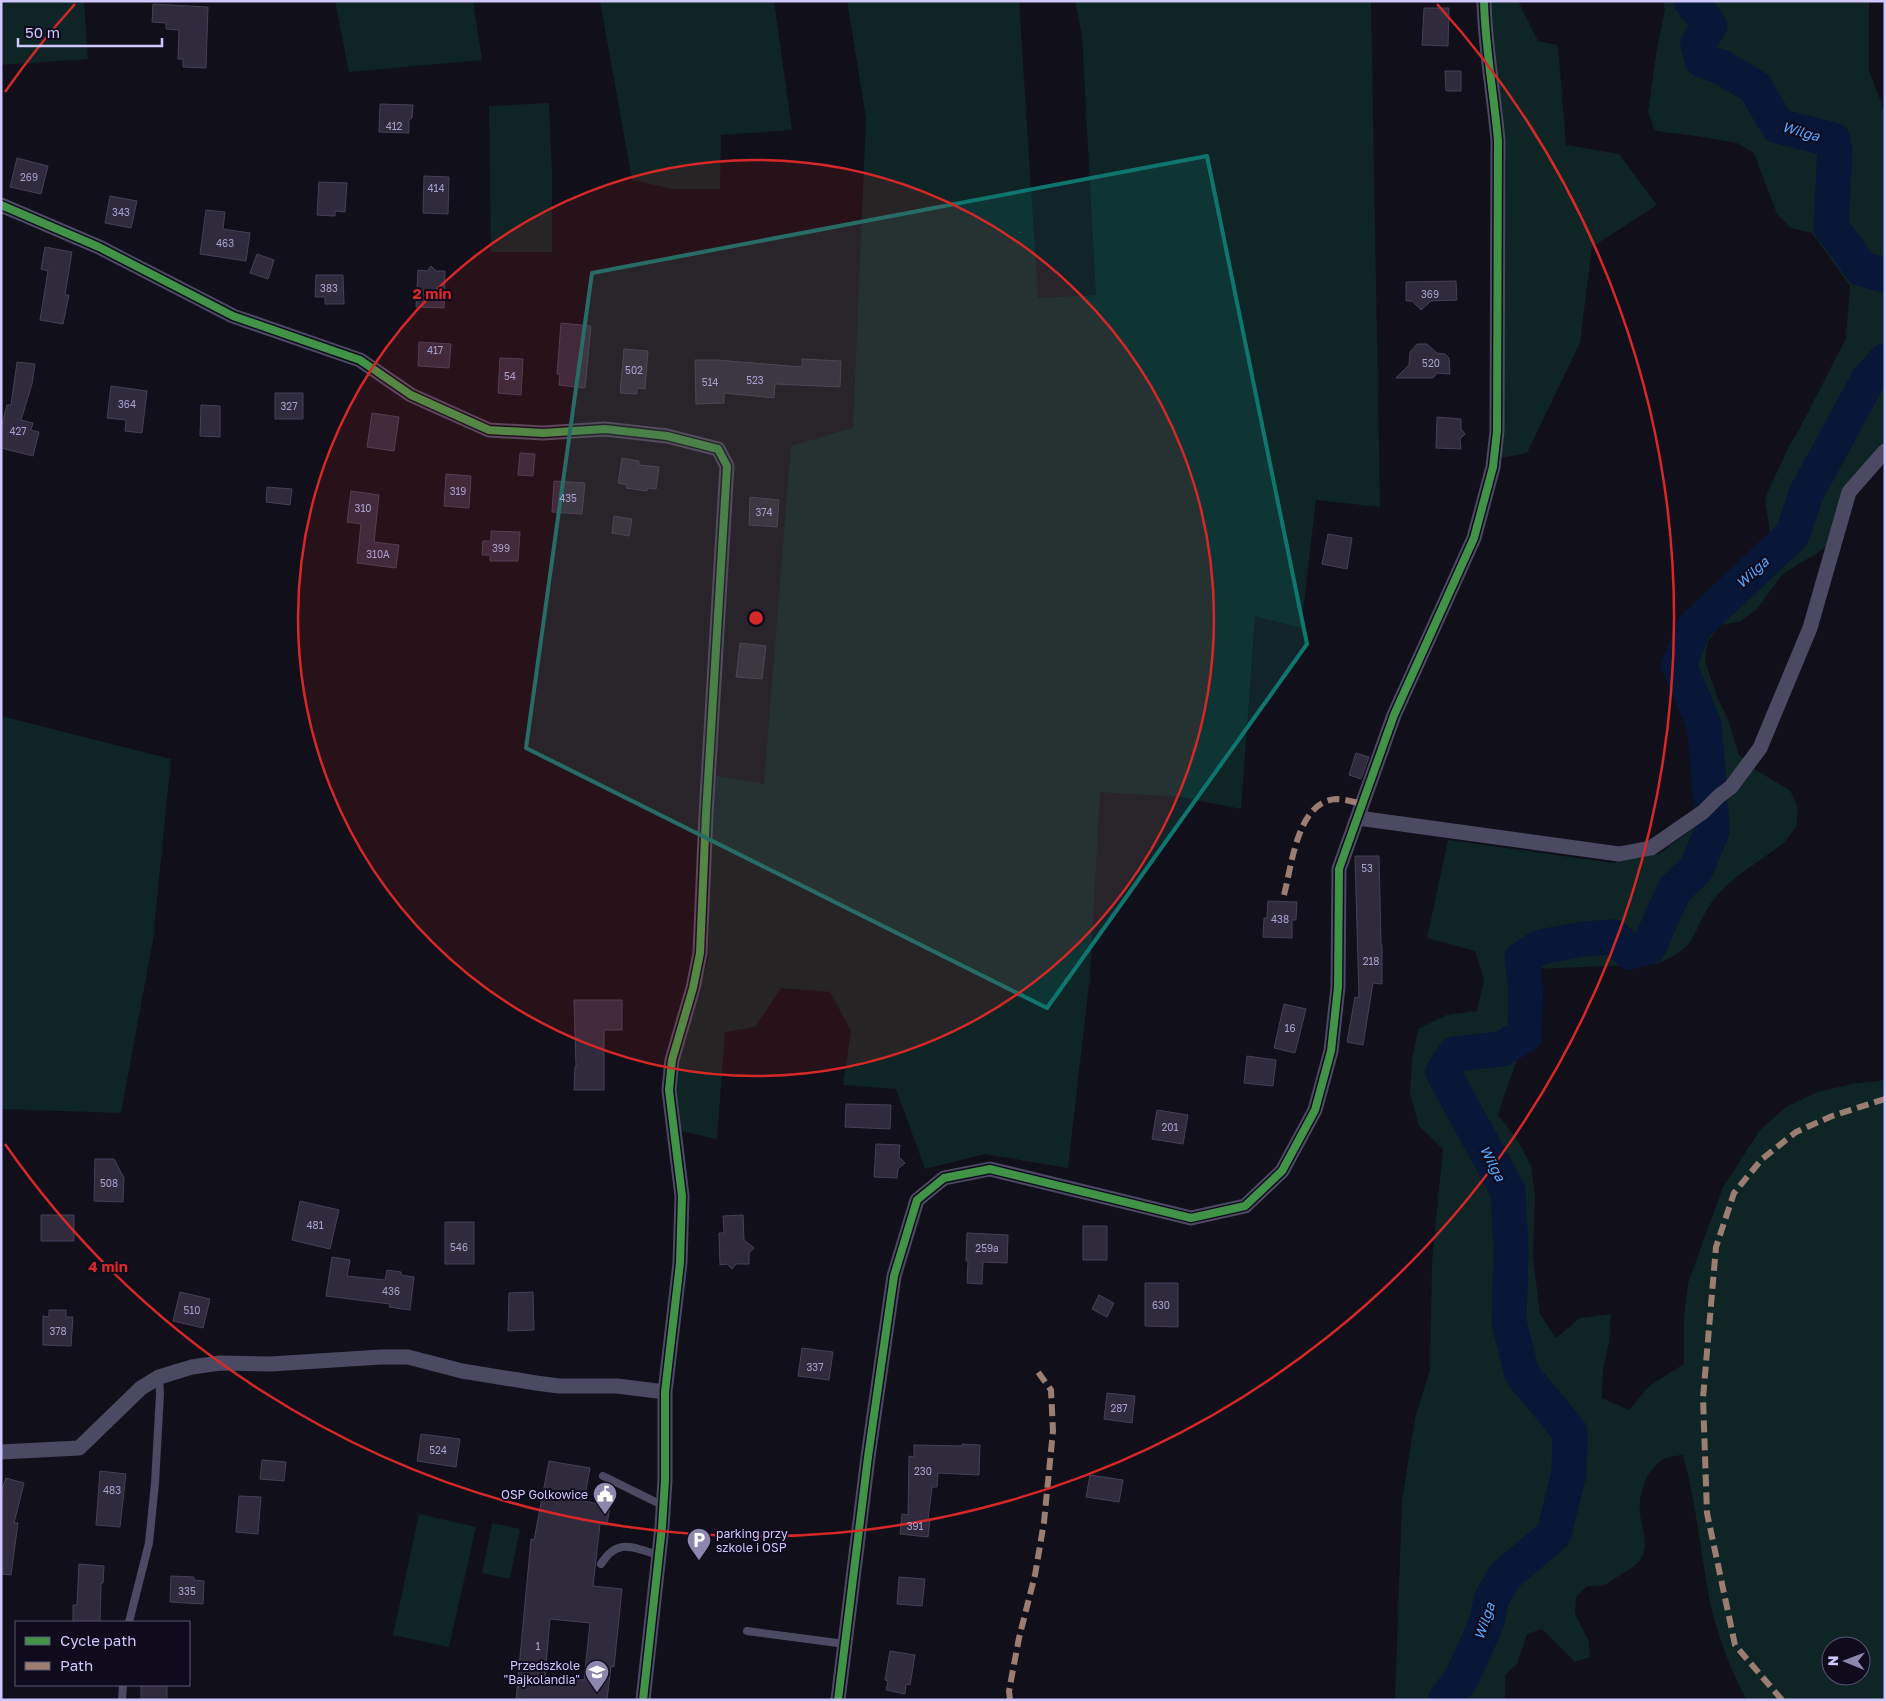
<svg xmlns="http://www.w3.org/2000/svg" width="1886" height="1701" font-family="'Golos Text',sans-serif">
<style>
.green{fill:#0e2425;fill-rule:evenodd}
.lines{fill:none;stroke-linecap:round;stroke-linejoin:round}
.river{stroke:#081637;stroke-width:35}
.building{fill:#2f2b3d;stroke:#454058;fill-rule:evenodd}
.lane{stroke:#4c4a63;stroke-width:8}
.street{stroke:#4c4a63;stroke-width:15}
.quiet{stroke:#9b7d72;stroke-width:6;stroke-dasharray:12 6;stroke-linecap:butt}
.cycleway-casing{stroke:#0f0b1d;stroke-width:11}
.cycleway{stroke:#419447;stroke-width:8}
.marked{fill:#0f766e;fill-opacity:0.2;stroke:#0f766e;stroke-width:4;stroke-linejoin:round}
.ring{fill:none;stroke:#d62828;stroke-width:2.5}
.labels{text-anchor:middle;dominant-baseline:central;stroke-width:4;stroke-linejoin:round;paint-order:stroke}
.number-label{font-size:10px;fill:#a8a0ce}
.poi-label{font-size:12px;fill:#d0c7ff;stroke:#0f0b1d;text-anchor:end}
.water-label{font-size:14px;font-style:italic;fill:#55a9ff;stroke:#0f0b1d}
.centre{fill:#d62828;stroke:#0f0b1d;stroke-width:2.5}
.ring-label{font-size:15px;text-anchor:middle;font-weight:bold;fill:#d62828;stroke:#0f0b1d;stroke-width:4;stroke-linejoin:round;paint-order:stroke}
</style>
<rect width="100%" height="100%" fill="#110f19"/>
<path class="green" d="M 1,1 L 84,1 L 88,59 L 1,65 Z
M 335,1 L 473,1 L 482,60 L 349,72 Z
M 600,1 L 774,1 L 792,130 L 721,135 L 720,189 L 672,189 L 632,180 Z
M 847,1 L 1019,1 L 1038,298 L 1096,295 L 1082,36 L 1075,1 L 1371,1 L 1380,507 L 1316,500 L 1301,628 L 1255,616 L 1241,809 L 1181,797 L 1100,792 L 1090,976 L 1068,1168 L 985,1154 L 925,1169 L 896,1089 L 843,1085 L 851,1031 L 830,992 L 781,988 L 755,1027 L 725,1032 L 717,1139 L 679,1131 L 672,1090 L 682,1046 L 708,959 L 712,775 L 764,784 L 791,446 L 853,428 L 866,118 Z
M 1491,1 L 1518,1 L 1538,41 L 1558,45 L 1566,145 L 1619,154 L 1657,205 L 1592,247 L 1580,343 L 1527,453 L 1501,458 L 1506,162 L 1492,31 Z
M 1663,1 L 1869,1 L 1869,71 L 1880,99 L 1885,117 L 1885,451 L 1867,472 L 1830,543 L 1815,555 L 1798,564 L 1781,576 L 1757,609 L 1741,621 L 1721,625 L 1708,641 L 1705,661 L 1718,699 L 1727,717 L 1739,755 L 1754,769 L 1790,790 L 1798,808 L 1796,827 L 1784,843 L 1735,878 L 1720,892 L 1708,907 L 1690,943 L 1674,956 L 1656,964 L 1534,969 C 1532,991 1531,1013 1525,1034 C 1518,1062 1506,1087 1498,1115 L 1517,1139 L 1531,1166 L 1535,1196 L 1533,1256 L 1540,1314 L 1556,1338 L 1580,1318 L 1611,1314 L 1609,1342 L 1603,1370 L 1602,1398 L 1629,1410 L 1649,1386 L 1684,1364 L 1684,1317 L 1688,1283 L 1723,1187 L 1760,1130 L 1786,1107 L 1817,1092 L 1851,1084 L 1885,1080 L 1885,1700 L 1747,1700 L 1745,1697 C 1729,1666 1716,1632 1709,1597 C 1700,1550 1696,1501 1683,1455 C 1678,1456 1672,1456 1668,1457 C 1648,1465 1638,1492 1640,1512 C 1641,1528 1649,1541 1642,1557 C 1639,1564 1628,1570 1622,1574 C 1606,1584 1606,1587 1587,1586 L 1576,1597 L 1575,1613 L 1589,1642 L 1590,1657 L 1575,1662 L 1542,1629 L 1527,1634 L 1517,1664 L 1505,1675 L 1505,1700 L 1395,1700 L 1402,1501 L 1415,1418 L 1430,1370 L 1432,1262 L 1443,1149 L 1419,1126 L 1410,1094 L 1412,1060 L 1418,1029 L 1447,1015 L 1477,1011 L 1484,980 L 1475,951 L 1427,938 L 1448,840 L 1613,863 L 1635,857 L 1659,854 L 1721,807 L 1702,789 L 1700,762 L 1694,729 L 1664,660 L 1671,638 L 1687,618 L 1708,605 L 1754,562 L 1770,533 L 1765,498 L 1788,448 L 1800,428 L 1846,338 L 1850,286 L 1812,233 L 1791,228 L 1777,214 L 1754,153 L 1737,143 L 1696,136 L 1655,131 L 1648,112 L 1657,48 L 1665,10 ZM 1831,1646 L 1861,1646 L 1861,1676 L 1831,1676 Z
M 549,103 L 552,173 L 552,252 L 491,252 L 489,106 Z
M 1,716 L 171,759 L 153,940 L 121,1113 L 1,1109 Z
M 419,1514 L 476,1527 L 449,1647 L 393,1635 Z
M 492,1523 L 520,1529 L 510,1579 L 482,1573 Z"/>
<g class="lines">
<path class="river" d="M 1691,1 L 1710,26 L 1698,43 L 1702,60 L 1721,67 L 1755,87 L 1778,126 L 1833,140 L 1835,149 L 1831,227 L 1862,269 L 1885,275
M 1710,792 L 1704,725 L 1679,665 L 1694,627 L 1792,535 L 1807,492 L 1868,380 L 1885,361
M 1445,1700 L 1463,1676 L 1487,1621 L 1492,1597 L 1506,1575 L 1554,1534 L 1569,1473 L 1570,1432 L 1522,1374 L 1509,1323 L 1511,1250 L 1508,1191 L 1443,1072 L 1455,1054 L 1502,1049 L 1525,1035 L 1526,988 L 1522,959 L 1540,947 L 1584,939 L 1614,937 L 1630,952 L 1649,947 L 1674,890 L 1696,869 L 1712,831 L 1711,809"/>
</g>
<path class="building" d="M 153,4 L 208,7 L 206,68 L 183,67 L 183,59 L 178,59 L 179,30 L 166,29 L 166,23 L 152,22 Z
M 1424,8 L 1449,8 L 1448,46 L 1422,45 Z
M 1445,71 L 1461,71 L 1461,91 L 1446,91 Z
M 380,104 L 413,105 L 412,118 L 409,120 L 409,133 L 379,132 Z
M 17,158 L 48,166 L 41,194 L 10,187 Z
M 424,176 L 449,177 L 448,214 L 423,213 Z
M 319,182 L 347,183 L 345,212 L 335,211 L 335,216 L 317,215 Z
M 110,196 L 137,201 L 131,228 L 105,223 Z
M 206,210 L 225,212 L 223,229 L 250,233 L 246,261 L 200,254 Z
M 45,247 L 72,252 L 65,295 L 69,295 L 63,324 L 40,320 L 48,271 L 41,269 Z
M 257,254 L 274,260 L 268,279 L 250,273 Z
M 431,266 L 436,271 L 445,271 L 444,308 L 416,307 L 418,270 L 427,271 Z
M 316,275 L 343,275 L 344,304 L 325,304 L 325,297 L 315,297 Z
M 1456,281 L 1457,300 L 1431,301 L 1421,310 L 1412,301 L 1406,301 L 1406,282 Z
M 561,323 L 591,326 L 585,388 L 559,385 L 560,374 L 557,374 Z
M 419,342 L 451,344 L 449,368 L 418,366 Z
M 1417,344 L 1427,344 L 1437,353 L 1445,354 L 1449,358 L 1450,374 L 1437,373 L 1433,378 L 1396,378 L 1409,365 L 1410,352 Z
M 624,349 L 648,351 L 645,389 L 637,388 L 637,394 L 620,393 Z
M 500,358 L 523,359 L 521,395 L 498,393 Z
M 802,359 L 841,361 L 840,387 L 775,384 L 774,398 L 724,393 L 724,403 L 696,404 L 695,360 L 717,360 L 802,367 Z
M 17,362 L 35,364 L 32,384 L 21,420 L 33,423 L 31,430 L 39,432 L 33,456 L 1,448 L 1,428 L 7,405 L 11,405 Z
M 111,386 L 147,391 L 142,433 L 125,431 L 126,420 L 107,418 Z
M 275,393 L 303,393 L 303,419 L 275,419 Z
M 201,405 L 220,406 L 220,437 L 200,436 Z
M 372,413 L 399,417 L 394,451 L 367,447 Z
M 1437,417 L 1461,419 L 1461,429 L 1465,434 L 1460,439 L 1461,449 L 1436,448 Z
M 520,453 L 535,454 L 533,476 L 518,475 Z
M 622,458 L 639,461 L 639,465 L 659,467 L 656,489 L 647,488 L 647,491 L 626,488 L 627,485 L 618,483 Z
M 446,474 L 471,476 L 469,508 L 444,506 Z
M 554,481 L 585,483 L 582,514 L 552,512 Z
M 267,487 L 292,489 L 290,505 L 266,502 Z
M 351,491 L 379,495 L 374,542 L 399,545 L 396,568 L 357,563 L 361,524 L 347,522 Z
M 750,497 L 779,500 L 777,527 L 749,525 Z
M 614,516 L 632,519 L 629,536 L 612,533 Z
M 491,531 L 520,532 L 518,561 L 490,561 L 490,555 L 482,555 L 483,541 L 491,541 Z
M 1328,534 L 1352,538 L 1347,569 L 1322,564 Z
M 740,643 L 766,646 L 762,679 L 736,677 Z
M 1356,753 L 1369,757 L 1361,779 L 1349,775 Z
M 1355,856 L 1379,856 L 1381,945 L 1382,945 L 1382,984 L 1373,983 L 1363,1045 L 1347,1042 L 1355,997 L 1359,998 Z
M 1268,901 L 1297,902 L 1296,920 L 1292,920 L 1292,938 L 1263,937 L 1264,918 L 1267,918 Z
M 574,1000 L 622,1000 L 622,1030 L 604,1030 L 604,1090 L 574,1090 L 575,1067 L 576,1067 Z
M 1284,1004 L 1306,1009 L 1295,1053 L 1274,1048 Z
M 1247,1056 L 1276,1060 L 1273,1086 L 1244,1083 Z
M 846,1104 L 891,1105 L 890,1129 L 845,1127 Z
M 1157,1110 L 1188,1115 L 1183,1144 L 1152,1139 Z
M 876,1144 L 900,1145 L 899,1157 L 905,1163 L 898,1169 L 897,1178 L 874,1177 Z
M 95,1159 L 114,1159 L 124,1178 L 123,1202 L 94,1201 Z
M 300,1201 L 339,1210 L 330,1249 L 292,1240 Z
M 41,1215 L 74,1215 L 74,1241 L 41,1241 Z
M 743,1215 L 744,1240 L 754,1248 L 749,1253 L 749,1264 L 736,1264 L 732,1269 L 727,1264 L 720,1265 L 719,1233 L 724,1233 L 723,1216 Z
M 445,1222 L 474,1222 L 474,1264 L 445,1264 Z
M 1083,1226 L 1107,1226 L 1107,1260 L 1083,1260 Z
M 967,1233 L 1008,1235 L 1007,1263 L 983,1262 L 982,1284 L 967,1283 L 968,1261 L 966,1261 Z
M 332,1257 L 350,1260 L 347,1276 L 385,1280 L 387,1270 L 401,1272 L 401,1275 L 414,1277 L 410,1310 L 389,1307 L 390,1304 L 326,1296 Z
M 1145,1283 L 1178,1283 L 1178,1327 L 1145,1326 Z
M 180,1292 L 210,1299 L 203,1328 L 173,1321 Z
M 533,1292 L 534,1330 L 508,1331 L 509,1293 Z
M 1099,1295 L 1114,1303 L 1107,1317 L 1092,1309 Z
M 49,1310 L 66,1310 L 66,1317 L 73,1317 L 71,1346 L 43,1345 L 43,1316 L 49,1317 Z
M 802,1348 L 833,1352 L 829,1380 L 798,1376 Z
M 1107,1393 L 1135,1396 L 1132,1423 L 1104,1419 Z
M 421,1434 L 460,1439 L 456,1467 L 417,1461 Z
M 962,1444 L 980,1445 L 979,1475 L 938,1473 L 937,1487 L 932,1487 L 928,1519 L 930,1519 L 928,1537 L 900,1534 L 902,1514 L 908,1515 L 909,1456 L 914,1457 L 914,1445 L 962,1446 Z
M 262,1460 L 286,1462 L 284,1481 L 260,1479 Z
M 549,1461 L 590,1468 L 584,1501 L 610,1506 L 607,1525 L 600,1524 L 593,1586 L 622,1589 L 614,1667 L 611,1666 L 607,1700 L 516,1700 L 531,1539 L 534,1540 ZM 550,1619 L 590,1623 L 584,1680 L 545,1677 Z
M 100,1471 L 126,1474 L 120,1527 L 96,1525 Z
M 1090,1475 L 1123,1480 L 1119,1502 L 1086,1497 Z
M 6,1478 L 24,1483 L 14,1523 L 18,1523 L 11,1575 L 1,1574 L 1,1493 Z
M 239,1496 L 261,1497 L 258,1534 L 236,1532 Z
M 79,1564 L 104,1566 L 103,1583 L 101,1583 L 100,1622 L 73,1622 L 73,1605 L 77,1605 Z
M 171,1576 L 194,1577 L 194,1580 L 204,1581 L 203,1604 L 170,1602 Z
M 899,1577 L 925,1579 L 922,1606 L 897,1604 Z
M 890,1651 L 915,1655 L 910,1685 L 906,1684 L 905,1694 L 886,1690 L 888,1681 L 885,1680 Z
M 141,1685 L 167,1685 L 167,1700 L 141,1700 Z"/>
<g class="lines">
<path class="lane" d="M 603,1476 L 664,1506
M 601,1564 C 618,1537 633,1548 659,1555
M 129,1622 L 149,1543 L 155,1483 L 160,1394 L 159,1377
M 747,1631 L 845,1644
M 122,1700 L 123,1685"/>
<path class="street" d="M 1,205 L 99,247 L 233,316 L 360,360 L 411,395 L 489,430 L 543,433 L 605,429 L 667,436 L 718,449 L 727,466 L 706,814 L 700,953 L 693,988 L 672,1060 L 669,1090 L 682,1196 L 680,1263 L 665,1392 L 665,1480 L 662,1527 L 643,1700
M 1358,818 L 1619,854 L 1651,848 L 1703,812 L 1719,796 L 1731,787 L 1760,748 L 1810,628 L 1849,492 L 1885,451
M 1,1452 L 79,1448 L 141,1388 L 159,1377 L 192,1367 L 220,1363 L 271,1364 L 381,1357 L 408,1357 L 462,1371 L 536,1383 L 559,1386 L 617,1386 L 665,1392
M 838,1700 L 868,1457 L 894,1276 L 917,1200 L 944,1178 L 990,1169 L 1191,1218 L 1245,1206 L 1282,1171 L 1315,1110 L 1331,1051 L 1338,987 L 1339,869 L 1394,715 L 1474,538 L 1493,467 L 1497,431 L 1498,141 C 1494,94 1485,48 1484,1"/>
<path class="quiet" d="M 1284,895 C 1292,865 1297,802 1336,799 C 1344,799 1354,802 1363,804
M 1010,1700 L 1009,1691 L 1019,1638 L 1035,1575 L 1044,1522 L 1053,1431 L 1051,1390 L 1038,1372
M 1782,1700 L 1735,1645 L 1707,1513 L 1703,1398 L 1716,1247 L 1734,1193 L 1762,1159 L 1796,1132 L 1832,1116 L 1885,1099"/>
<defs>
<path id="cycleway" d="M 1,205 L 99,247 L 233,316 L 360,360 L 411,395 L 489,430 L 543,433 L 605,429 L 667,436 L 718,449 L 727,466 L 706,814 L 700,953 L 693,988 L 672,1060 L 669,1090 L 682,1196 L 680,1263 L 665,1392 L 665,1480 L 662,1527 L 643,1700
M 838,1700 L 868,1457 L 894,1276 L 917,1200 L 944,1178 L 990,1169 L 1191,1218 L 1245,1206 L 1282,1171 L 1315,1110 L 1331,1051 L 1338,987 L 1339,869 L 1394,715 L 1474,538 L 1493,467 L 1497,431 L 1498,141 C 1494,94 1485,48 1484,1"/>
</defs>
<use href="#cycleway" class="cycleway-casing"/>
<use href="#cycleway" class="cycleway"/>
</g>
<path class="marked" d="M 1207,156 L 1307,644 L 1047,1008 L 526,748 L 592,273 Z"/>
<circle cx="756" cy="618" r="458" fill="#d62828" fill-opacity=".12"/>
<g class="ring">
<circle cx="756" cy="618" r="458"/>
<path d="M5 92A917 917 0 0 1 75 4M1437 4A917 917 0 1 1 5 1144"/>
</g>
<defs>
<symbol id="civic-pin" viewBox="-11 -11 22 30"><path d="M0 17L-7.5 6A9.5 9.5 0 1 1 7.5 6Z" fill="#8d87ae" stroke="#0f0b1d"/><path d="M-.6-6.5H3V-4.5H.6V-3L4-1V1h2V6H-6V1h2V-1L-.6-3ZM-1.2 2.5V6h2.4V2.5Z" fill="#fff"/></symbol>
<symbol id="parking-pin" viewBox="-11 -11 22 30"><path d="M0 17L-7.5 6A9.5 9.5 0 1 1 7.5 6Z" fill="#8d87ae" stroke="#0f0b1d"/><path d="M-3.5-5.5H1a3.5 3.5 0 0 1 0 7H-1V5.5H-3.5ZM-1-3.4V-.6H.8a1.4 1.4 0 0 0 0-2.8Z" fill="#fff"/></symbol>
<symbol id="school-pin" viewBox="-11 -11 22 30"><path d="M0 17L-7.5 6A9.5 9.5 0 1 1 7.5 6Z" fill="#8d87ae" stroke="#0f0b1d"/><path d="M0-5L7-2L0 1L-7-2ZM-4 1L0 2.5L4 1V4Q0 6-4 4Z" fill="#fff"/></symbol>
</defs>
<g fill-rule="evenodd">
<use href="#civic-pin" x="591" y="1480" width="28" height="38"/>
<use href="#parking-pin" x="685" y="1526" width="28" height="38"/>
<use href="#school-pin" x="583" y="1658" width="28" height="38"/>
</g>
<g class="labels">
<g class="number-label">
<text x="394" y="126">412</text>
<text x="29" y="177">269</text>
<text x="436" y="188">414</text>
<text x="121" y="212">343</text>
<text x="225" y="243">463</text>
<text x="329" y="288">383</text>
<text x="1430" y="294">369</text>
<text x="435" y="350">417</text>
<text x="1431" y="363">520</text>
<text x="634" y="370">502</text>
<text x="510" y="376">54</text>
<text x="755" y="380">523</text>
<text x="710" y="382">514</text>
<text x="127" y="404">364</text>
<text x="289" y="406">327</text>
<text x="18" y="431">427</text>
<text x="458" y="491">319</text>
<text x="568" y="498">435</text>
<text x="363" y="508">310</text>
<text x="764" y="512">374</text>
<text x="501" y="548">399</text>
<text x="378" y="554">310A</text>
<text x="1367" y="868">53</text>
<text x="1280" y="919">438</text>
<text x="1371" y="961">218</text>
<text x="1290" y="1028">16</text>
<text x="1170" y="1127">201</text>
<text x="109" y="1183">508</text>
<text x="315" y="1225">481</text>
<text x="459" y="1247">546</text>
<text x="987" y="1248">259a</text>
<text x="391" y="1291">436</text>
<text x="1161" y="1305">630</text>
<text x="192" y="1310">510</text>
<text x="58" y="1331">378</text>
<text x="815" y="1367">337</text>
<text x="1119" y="1408">287</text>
<text x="438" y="1450">524</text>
<text x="923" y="1471">230</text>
<text x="112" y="1490">483</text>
<text x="915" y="1526">391</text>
<text x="187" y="1591">335</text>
<text x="538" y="1646">1</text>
</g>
<g class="poi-label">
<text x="588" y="1494">OSP Golkowice</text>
<text x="716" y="1533" text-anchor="start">parking przy<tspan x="716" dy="14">szkole i OSP</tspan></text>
<text x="580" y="1665">Przedszkole<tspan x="580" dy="14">"Bajkolandia"</tspan></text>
</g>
<g class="water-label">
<text transform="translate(1801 131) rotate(16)">Wilga</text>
<text transform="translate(1752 572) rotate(-43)">Wilga</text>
<text transform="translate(1493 1163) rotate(62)">Wilga</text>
<text transform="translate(1484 1621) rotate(-72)">Wilga</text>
</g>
</g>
<circle cx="756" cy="618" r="8" class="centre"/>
<g class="ring-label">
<text x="432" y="299">2 min</text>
<text x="108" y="1272">4 min</text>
</g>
<rect width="1886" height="1701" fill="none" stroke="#d0c7ff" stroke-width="5"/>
<rect x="15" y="1621" width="175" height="65" fill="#0f0b1d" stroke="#5c5677"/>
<rect x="25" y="1637" width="25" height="8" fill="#419447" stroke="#5c5677"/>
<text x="60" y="1646" font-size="15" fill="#d0c7ff">Cycle path</text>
<rect x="25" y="1662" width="25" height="8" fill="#9b7d72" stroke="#5c5677"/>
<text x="60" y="1671" font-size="15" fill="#d0c7ff">Path</text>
<g transform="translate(1846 1661) rotate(271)"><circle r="24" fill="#0f0b1d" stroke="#5c5677"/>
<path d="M0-4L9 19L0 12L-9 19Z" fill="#8d87ae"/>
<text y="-8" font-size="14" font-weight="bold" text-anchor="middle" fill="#d0c7ff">N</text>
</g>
<path d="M18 38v8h144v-8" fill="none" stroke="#d0c7ff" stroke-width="2.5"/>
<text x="25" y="38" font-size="15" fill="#d0c7ff" stroke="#0f0b1d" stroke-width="4" paint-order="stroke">50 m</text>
</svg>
